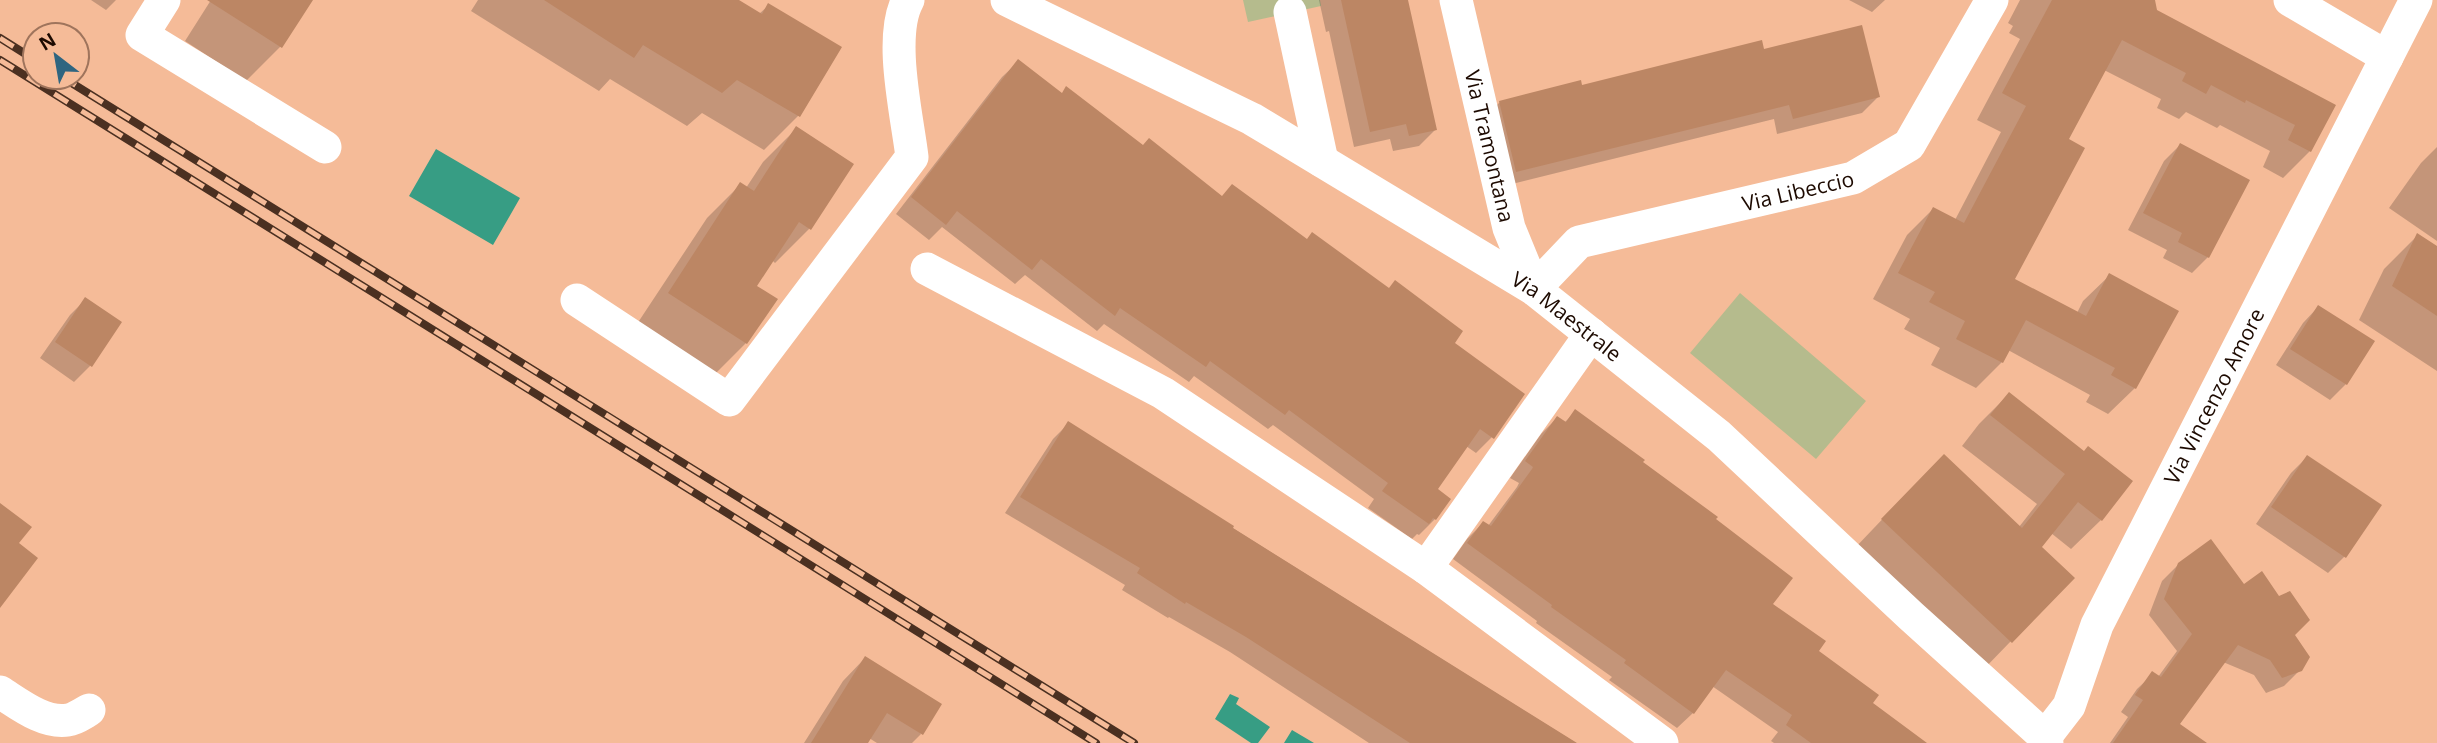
<svg xmlns="http://www.w3.org/2000/svg" width="2437" height="743" font-family="'Open Sans',sans-serif">
<style>
.green{fill:#b5bb8d}
.water{fill:#379d84}
.shadow{fill:#0003}
.building{fill:#bc8664}
.lines{fill:none;stroke-linecap:round;stroke-linejoin:round}
.minor{stroke:#fff;stroke-width:33}
.rail-casing{stroke:#4b3021;stroke-width:8}
.rail{stroke:#f5bb98;stroke-width:5;stroke-dasharray:16;stroke-linecap:butt}
.labels{text-anchor:middle;dominant-baseline:central;stroke-width:5;stroke-linejoin:round;paint-order:stroke}
.street-label{font-size:21px;fill:#1d0a01;stroke:#f5bb98}
</style>
<rect width="100%" height="100%" fill="#f5bb98"/>
<path class="green" d="M 1243,0 L 1320,0 L 1321,6 L 1248,22 Z
M 1740,293 L 1866,401 L 1816,459 L 1690,353 Z"/>
<path class="water" d="M 436,149 L 520,198 L 493,245 L 409,196 Z
M 1230,694 L 1239,698 L 1236,704 L 1270,727 L 1258,743 L 1251,743 L 1215,719 Z
M 1292,730 L 1314,743 L 1284,743 Z"/>
<path class="shadow" d="M 91,0 L 116,0 L 106,10 Z
M 211,0 L 311,0 L 281,46 L 246,81 L 185,41 Z
M 478,0 L 736,0 L 759,14 L 769,5 L 839,48 L 798,116 L 764,150 L 702,113 L 687,126 L 610,79 L 599,91 L 471,11 Z
M 1319,0 L 1408,0 L 1407,2 L 1435,130 L 1419,146 L 1393,151 L 1390,139 L 1354,147 L 1329,31 L 1326,32 Z
M 1849,0 L 1885,0 L 1872,12 Z
M 2020,0 L 2153,0 L 2155,11 L 2334,106 L 2310,151 L 2283,178 L 2263,167 L 2270,151 L 2220,125 L 2217,128 L 2186,112 L 2179,119 L 2157,108 L 2161,99 L 2104,70 L 2066,140 L 2012,280 L 2077,313 L 2083,301 L 2110,275 L 2135,388 L 2108,414 L 2086,402 L 2090,395 L 2008,350 L 2002,362 L 1976,388 L 1931,365 L 1940,348 L 1904,329 L 1910,319 L 1873,299 L 1907,235 L 1933,209 L 1955,220 L 2001,132 L 1977,120 L 2020,39 L 2009,33 L 2013,26 L 2008,23 Z
M 1763,51 L 1878,97 L 1862,113 L 1777,134 L 1774,119 L 1500,187 L 1484,118 L 1500,102 Z
M 1018,62 L 1061,94 L 1143,147 L 1452,343 L 1492,437 L 1476,453 L 1466,446 L 1436,490 L 1435,519 L 1419,535 L 1417,534 L 1412,539 L 1368,508 L 1374,499 L 1273,425 L 1268,429 L 1194,376 L 1189,382 L 1104,324 L 1097,331 L 1025,275 L 1015,284 L 942,227 L 929,240 L 896,214 L 1002,77 Z
M 797,128 L 809,229 L 775,263 L 772,260 L 755,286 L 746,343 L 712,377 L 635,327 L 707,218 L 741,184 L 746,188 L 763,162 Z
M 2180,145 L 2208,257 L 2192,273 L 2163,258 L 2167,250 L 2128,230 L 2164,161 Z
M 2437,147 L 2437,241 L 2389,208 L 2421,163 Z
M 2418,235 L 2437,248 L 2437,371 L 2359,320 L 2384,269 Z
M 86,299 L 90,366 L 74,382 L 40,358 L 70,315 Z
M 2318,307 L 2346,384 L 2330,400 L 2276,365 L 2303,323 Z
M 2009,394 L 2101,520 L 2071,549 L 2051,533 L 2040,547 L 2072,578 L 1981,672 L 1853,550 L 1914,486 L 2019,527 L 2037,504 L 1962,446 L 1979,424 Z
M 1576,411 L 1714,519 L 1771,604 L 1870,703 L 1924,743 L 1774,743 L 1771,741 L 1778,732 L 1712,686 L 1693,713 L 1677,728 L 1609,680 L 1612,677 L 1536,623 L 1537,621 L 1453,559 L 1467,539 L 1483,523 L 1488,526 L 1517,487 L 1519,483 L 1510,478 L 1541,434 L 1557,418 L 1564,423 Z
M 1069,423 L 1231,527 L 1576,743 L 1369,743 L 1230,652 L 1169,617 L 1168,618 L 1122,590 L 1125,585 L 1005,513 L 1053,439 Z
M 2307,457 L 2379,506 L 2344,557 L 2328,573 L 2256,524 L 2291,473 Z
M 2179,564 L 2244,586 L 2293,636 L 2301,669 L 2284,686 L 2266,693 L 2254,675 L 2223,662 L 2178,724 L 2179,743 L 2110,743 L 2128,717 L 2121,712 L 2137,689 L 2153,674 L 2158,677 L 2177,651 L 2149,615 L 2162,581 Z
M 865,658 L 921,734 L 912,743 L 877,743 L 869,738 L 866,743 L 804,743 L 843,681 Z"/>
<path class="building" d="M 207,0 L 313,0 L 282,48 Z
M 544,0 L 739,0 L 762,14 L 768,3 L 842,47 L 800,117 L 737,80 L 722,93 L 643,45 L 634,58 Z
M 1341,0 L 1408,0 L 1437,130 L 1409,136 L 1406,124 L 1370,132 Z
M 2052,0 L 2155,0 L 2157,10 L 2336,105 L 2311,152 L 2288,140 L 2295,125 L 2246,100 L 2245,103 L 2211,85 L 2206,94 L 2182,81 L 2186,73 L 2122,40 L 2069,139 L 2085,148 L 2015,279 L 2086,316 L 2109,273 L 2179,311 L 2136,389 L 2111,375 L 2115,368 L 2026,320 L 2003,363 L 1956,339 L 1965,321 L 1929,302 L 1935,292 L 1898,273 L 1933,207 L 1964,223 L 2026,106 L 2002,93 Z
M 1862,25 L 1880,97 L 1793,119 L 1789,105 L 1516,172 L 1499,101 L 1581,80 L 1582,85 L 1762,40 L 1764,49 Z
M 1018,59 L 1062,93 L 1066,86 L 1143,145 L 1149,138 L 1222,196 L 1232,184 L 1307,239 L 1312,232 L 1389,288 L 1395,280 L 1463,331 L 1455,343 L 1525,394 L 1494,439 L 1480,429 L 1438,489 L 1451,499 L 1436,520 L 1433,518 L 1429,524 L 1382,491 L 1388,483 L 1289,410 L 1285,415 L 1210,361 L 1206,367 L 1120,308 L 1115,316 L 1041,259 L 1032,270 L 957,211 L 946,225 L 911,197 Z
M 796,126 L 854,164 L 811,230 L 799,222 L 757,286 L 778,299 L 747,344 L 668,293 L 740,182 L 754,191 Z
M 2180,143 L 2250,180 L 2209,258 L 2178,242 L 2182,233 L 2143,213 Z
M 2417,233 L 2437,246 L 2437,316 L 2392,286 Z
M 85,297 L 122,322 L 92,367 L 55,342 Z
M 2318,305 L 2375,341 L 2347,385 L 2290,349 Z
M 2009,392 L 2084,451 L 2088,446 L 2133,481 L 2102,521 L 2078,502 L 2042,547 L 2075,578 L 2012,643 L 1881,519 L 1944,454 L 2022,528 L 2065,474 L 1990,415 Z
M 1575,409 L 1645,460 L 1643,462 L 1718,517 L 1716,519 L 1793,578 L 1773,604 L 1826,641 L 1819,651 L 1879,695 L 1873,703 L 1927,743 L 1811,743 L 1786,725 L 1792,715 L 1726,670 L 1694,714 L 1624,663 L 1626,660 L 1551,607 L 1552,605 L 1467,543 L 1483,521 L 1491,526 L 1532,469 L 1533,467 L 1525,461 L 1557,416 L 1566,422 Z
M 1068,421 L 1234,526 L 1233,528 L 1577,743 L 1410,743 L 1246,637 L 1186,602 L 1185,604 L 1137,573 L 1140,568 L 1020,497 Z
M 2307,455 L 2382,505 L 2346,558 L 2271,507 Z
M 0,503 L 32,527 L 19,543 L 38,558 L 0,608 Z
M 2211,539 L 2244,584 L 2262,571 L 2279,596 L 2290,591 L 2310,620 L 2295,635 L 2310,657 L 2302,671 L 2282,678 L 2270,660 L 2238,645 L 2180,724 L 2207,743 L 2113,743 L 2143,700 L 2135,695 L 2152,671 L 2161,677 L 2192,634 L 2164,599 L 2178,563 Z
M 865,656 L 942,704 L 923,735 L 887,713 L 868,743 L 811,743 Z"/>
<g class="lines">
<g class="minor">
<path d="M 164,0 L 142,35 L 325,147"/>
<path id="s1" d="M 1007,0 L 1252,119 L 1534,289 L 1719,436 L 1911,616 L 2045,737 L 2047,743"/>
<path id="s2" d="M 1456,0 L 1509,228 L 1534,289 L 1579,242 L 1853,178 L 1909,145 L 1992,0"/>
<path d="M 2290,0 L 2387,57"/>
<path d="M 1290,12 L 1322,161"/>
<path d="M 927,269 L 1163,393 L 1426,568 L 1662,743"/>
<path d="M 577,300 L 729,400 L 912,157 C 907,115 888,36 908,0"/>
<path d="M 1426,568 L 1591,334"/>
<path d="M 0,692 C 19,704 44,724 68,720 C 75,719 82,714 89,710"/>
<path id="s3" d="M 2045,737 L 2069,706 L 2097,625 L 2416,0"/>
</g>
<defs>
<path id="rail" d="M 0,38 L 35,60
M 0,60 L 1096,743
M 62,77 L 1134,743"/>
</defs>
<use href="#rail" class="rail-casing"/>
<use href="#rail" class="rail"/>
</g>
<g class="labels">
<g class="street-label">
<text stroke="none"><textPath href="#s2" startOffset="150">Via Tramontana</textPath></text>
<text stroke="none"><textPath href="#s2" startOffset="590">Via Libeccio</textPath></text>
<text stroke="none"><textPath href="#s1" startOffset="644">Via Maestrale</textPath></text>
<text stroke="none"><textPath href="#s3" startOffset="382">Via Vincenzo Amore</textPath></text>
</g>
</g>
<g transform="translate(56 56) rotate(329)"><circle r="33" fill="#f5bb98" stroke="#9f745c" stroke-width="2"/>
<path d="M0-5L12 26L0 18L-12 26Z" fill="#2f6580"/>
<text y="-10" font-size="19" font-weight="bold" text-anchor="middle" fill="#1d0a01">N</text>
</g>
</svg>
